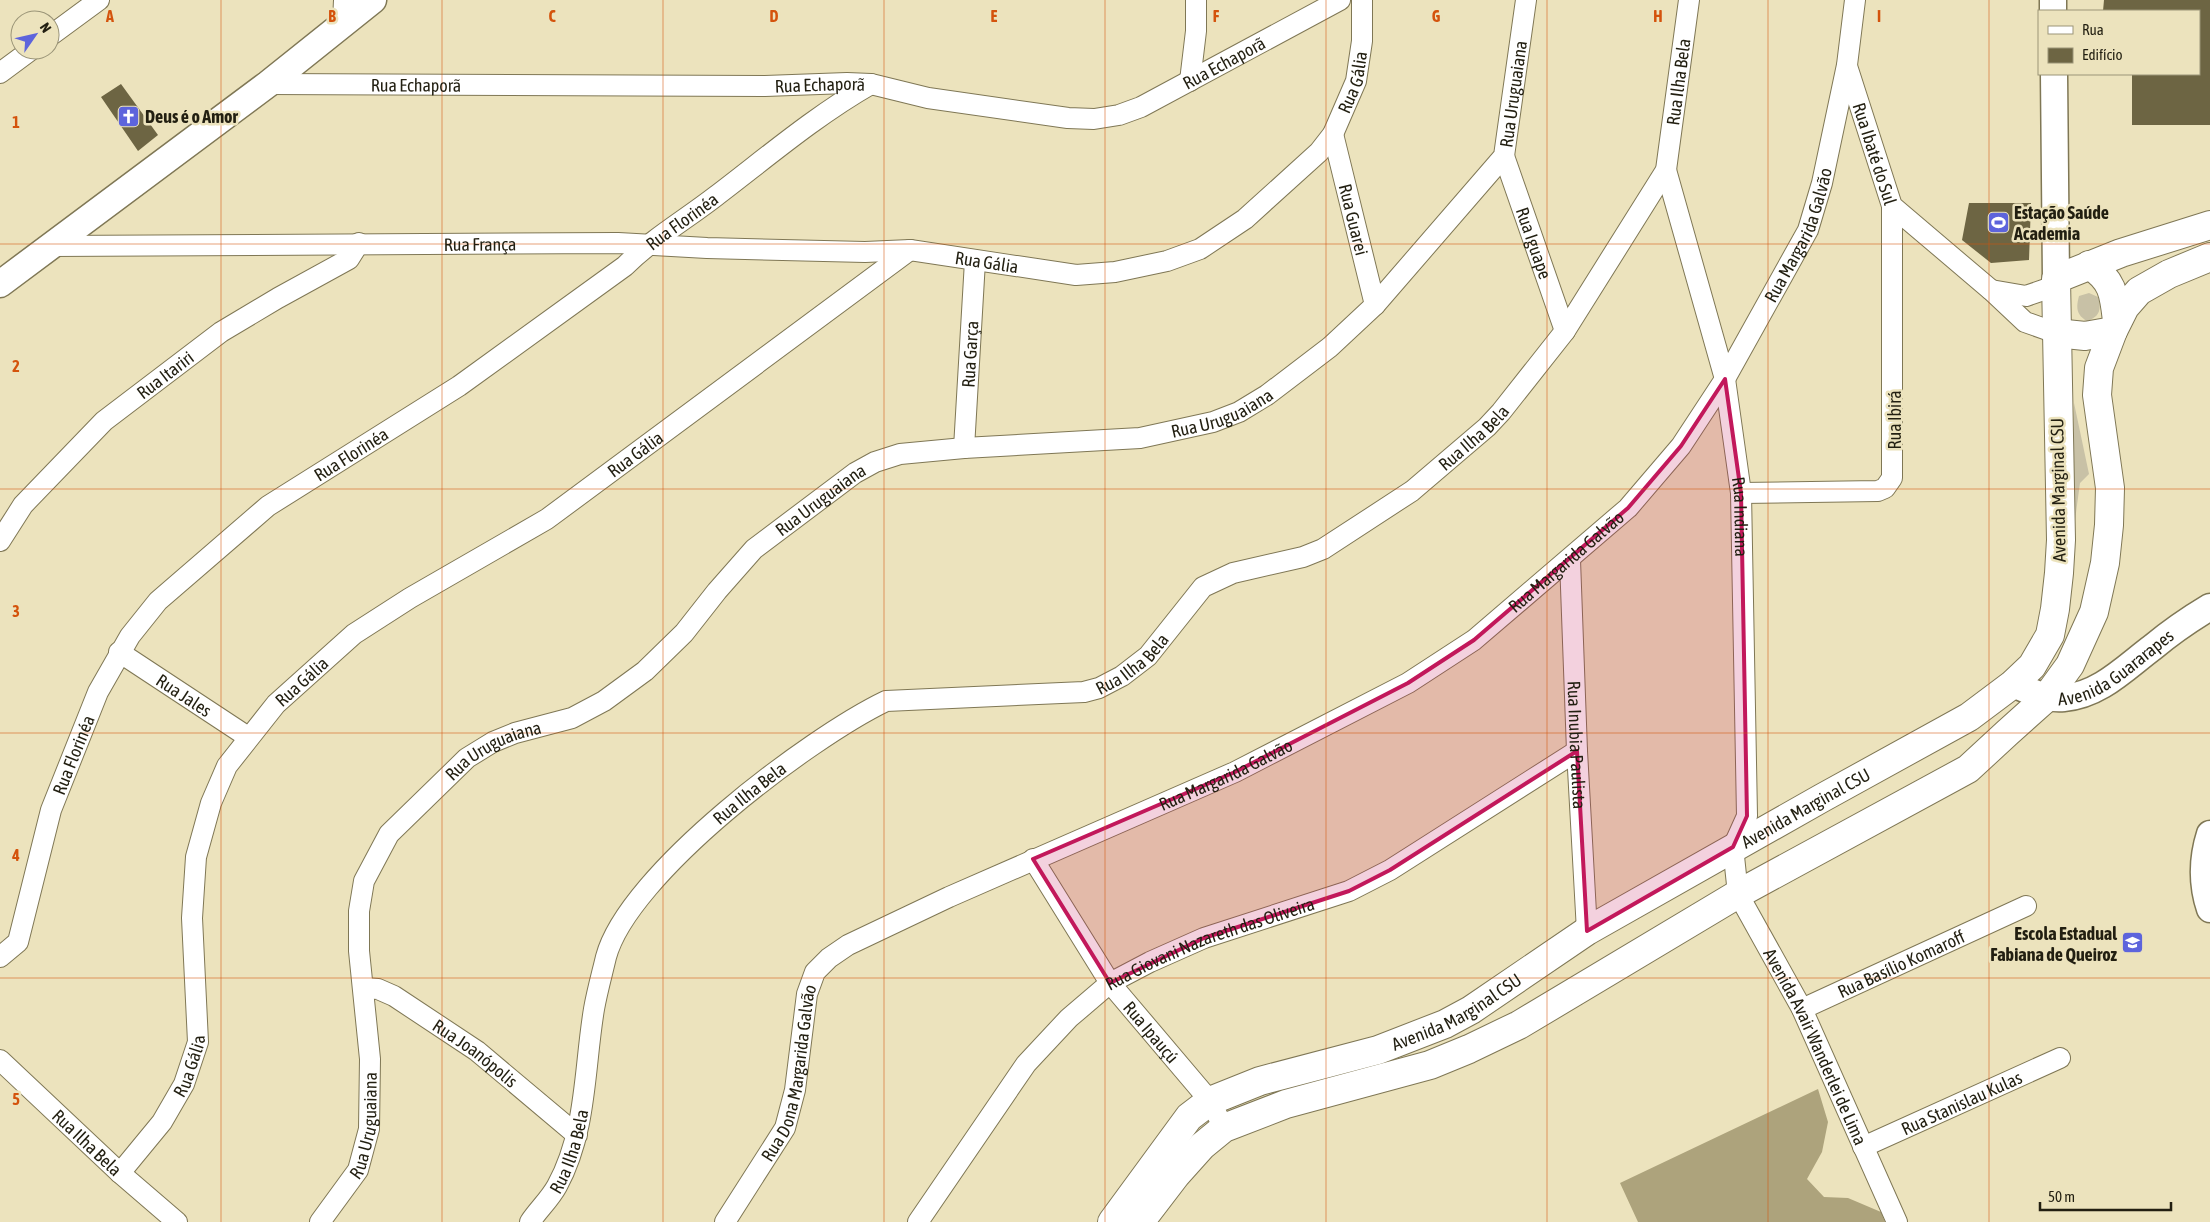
<svg xmlns="http://www.w3.org/2000/svg" width="2210" height="1222" font-family="'Asap Condensed',sans-serif">
<style>
.green{fill:#c8c1a6}
.forest{fill:#ada37c}
.building{fill:#6d6543}
.lines{fill:none;stroke-linecap:round;stroke-linejoin:round}
.minor-casing{stroke:#7f7755;stroke-width:22}
.tertiary-casing{stroke:#7f7755;stroke-width:29}
.secondary-casing{stroke:#7f7755;stroke-width:30}
.minor{stroke:#fff;stroke-width:20}
.tertiary{stroke:#fff;stroke-width:26}
.secondary{stroke:#fff;stroke-width:28}
.marked{fill:#c2185b;fill-opacity:0.2;stroke:#c2185b;stroke-width:4;stroke-linejoin:round}
.grid{fill:none;stroke:#d4530c;stroke-width:1;stroke-opacity:0.55}
.labels{text-anchor:middle;dominant-baseline:central;stroke-width:5;stroke-linejoin:round;paint-order:stroke}
.street-label{font-size:18px;fill:#221f11;stroke:#ece3bd}
.poi-label{font-size:18px;font-weight:bold;fill:#221f11;stroke:#ece3bd;text-anchor:start}
.grid-label{font-size:16px;text-anchor:middle;font-weight:bold;fill:#d4530c;stroke:#ece3bd;stroke-width:5;stroke-linejoin:round;paint-order:stroke}
</style>
<rect width="100%" height="100%" fill="#ece3bd"/>
<path class="green" d="M 2089,293 L 2098,297 C 2102,310 2099,317 2087,321 C 2076,315 2076,307 2079,296 Z
M 2074,403 L 2089,474 L 2080,483 L 2072,542 Z"/>
<path class="forest" d="M 1818,1089 L 1828,1122 L 1822,1152 L 1807,1179 L 1824,1197 L 1848,1198 L 1881,1212 L 1885,1222 L 1638,1222 L 1620,1183 Z"/>
<path class="building" d="M 2104,0 L 2210,0 L 2210,125 L 2132,125 L 2132,74 L 2199,74 L 2199,11 L 2103,11 Z
M 121,84 L 158,135 L 138,151 L 101,97 Z
M 1969,203 L 2031,203 L 2029,260 L 1991,263 L 1962,240 Z"/>
<g class="lines">
<defs>
<g id="minor">
<path d="M 343,22 L 344,0"/>
<path d="M 50,36 L 99,0"/>
<path id="s1" d="M 1847,66 L 1892,206 L 1991,290 L 2025,322 L 2056,333"/>
<path d="M 0,73 L 31,50"/>
<path d="M 1190,81 L 1196,31 L 1196,0"/>
<path id="s2" d="M 268,84 L 765,86 L 847,83 L 871,84 L 928,98 L 1068,118 L 1094,119 L 1119,115 L 1141,107 L 1340,0"/>
<path id="s3" d="M 1333,134 L 1375,305"/>
<path id="s4" d="M 1504,156 L 1565,331"/>
<path id="s5" d="M 1666,170 L 1725,379 L 1741,493 L 1747,816 L 1733,847 L 1738,894 L 1802,1009 L 1897,1222"/>
<path id="s6" d="M 50,246 L 618,243 L 707,248 L 865,252 L 910,250 L 1076,275 L 1115,272 L 1167,261 L 1200,249 L 1245,219 L 1319,152 L 1333,134 L 1356,81 L 1362,41 L 1362,0"/>
<path d="M 1991,290 L 2026,296 L 2055,286"/>
<path id="s7" d="M 964,448 L 975,261"/>
<path d="M 1741,493 L 1878,491 L 1885,488 L 1892,478 L 1892,206"/>
<path id="s8" d="M 0,541 L 23,505 L 104,421 L 221,332 L 278,298 L 349,259 L 359,243"/>
<path id="s9" d="M 1570,560 L 1577,751 L 1587,931"/>
<path id="s10" d="M 119,652 L 248,737"/>
<path id="s11" d="M 1033,859 L 1110,983 L 1210,1101 L 1224,1128"/>
<path id="s12" d="M 0,957 L 18,942 L 51,810 L 98,692 L 130,636 L 158,601 L 268,506 L 459,386 L 625,266 C 652,239 685,220 716,196 C 766,158 815,116 871,84"/>
<path id="s13" d="M 364,988 L 378,989 L 394,996 L 477,1051 L 577,1135"/>
<path id="s14" d="M 1802,1009 L 2026,906"/>
<path id="s15" d="M 0,1060 L 120,1173 L 177,1222"/>
<path id="s16" d="M 1863,1147 L 2060,1058"/>
<path id="s17" d="M 120,1173 L 162,1122 L 184,1084 L 198,1042 L 192,918 L 196,857 L 211,803 L 227,766 L 276,704 L 354,634 L 410,598 L 547,519 L 910,250"/>
<path id="s18" d="M 320,1222 L 358,1170 L 369,1129 L 370,1059 L 359,951 L 359,911 L 364,881 L 389,834 L 467,758 L 493,742 L 515,733 L 572,718 L 604,701 L 645,671 L 684,633 L 717,591 L 754,549 L 855,473 L 875,462 L 900,454 L 964,448 L 1140,438 L 1213,422 L 1239,412 L 1267,395 L 1330,347 L 1375,305 L 1504,156 L 1526,0"/>
<path id="s19" d="M 530,1222 C 538,1210 550,1199 557,1186 C 587,1131 584,1069 594,1009 C 597,992 602,974 606,957 C 628,874 809,738 886,701 L 1084,692 L 1099,688 L 1122,676 L 1148,656 L 1203,587 L 1233,573 L 1303,557 L 1323,549 L 1412,491 L 1487,427 L 1501,412 L 1565,331 L 1666,170 L 1689,0"/>
<path id="s20" d="M 725,1222 L 785,1128 L 795,1090 L 807,994 L 815,972 L 829,958 L 848,945 L 949,897 L 1235,772 L 1408,683 L 1474,640 L 1628,508 L 1681,446 L 1725,379 L 1808,230 L 1822,183 L 1847,65 L 1855,0"/>
<path id="s21" d="M 918,1222 L 1026,1064 L 1069,1018 L 1110,983 L 1150,962 L 1204,938 L 1349,891 L 1390,870 L 1577,751"/>
</g>
<g id="tertiary">
<path d="M 2053,0 L 2053,11"/>
<path d="M 2054,74 L 2056,279"/>
<path d="M 0,284 L 268,84 L 373,0"/>
<path id="s22" d="M 2013,684 C 2030,691 2046,700 2064,698 C 2100,695 2126,667 2153,647 C 2171,632 2190,619 2210,607"/>
<path d="M 2210,834 C 2202,859 2202,885 2210,909"/>
</g>
<g id="secondary">
<path d="M 2089,265 C 2113,280 2114,294 2117,321"/>
<path d="M 2056,333 L 2085,336 L 2113,331"/>
<path id="s23" d="M 1112,1222 L 1189,1117 L 1210,1101 L 1260,1081 L 1378,1050 L 1445,1024 L 1471,1010 L 1587,931 L 1822,798 L 1969,717 L 2013,684 L 2032,666 L 2050,635 L 2055,609 L 2059,573 L 2061,540 L 2056,279 L 2121,253 L 2210,225"/>
<path d="M 1140,1222 L 1176,1175 L 1202,1146 L 1224,1128 L 1286,1104 L 1430,1065 L 1469,1049 L 1519,1025 L 1738,894 L 1968,769 L 2007,733 L 2046,698 L 2070,665 L 2094,612 L 2105,563 L 2109,525 L 2110,488 L 2097,395 L 2099,368 L 2113,331 L 2125,307 L 2139,291 L 2169,274 L 2210,257"/>
</g>
</defs>
<use href="#minor" class="minor-casing"/>
<use href="#tertiary" class="tertiary-casing"/>
<use href="#secondary" class="secondary-casing"/>
<use href="#minor" class="minor"/>
<use href="#tertiary" class="tertiary"/>
<use href="#secondary" class="secondary"/>
</g>
<path class="marked" d="M 1725,379 L 1741,493 L 1747,816 L 1733,847 L 1587,931 L 1577,751 L 1390,870 L 1349,891 L 1204,938 L 1110,983 L 1033,859 L 1235,772 L 1408,683 L 1474,640 L 1628,508 L 1681,446 Z"/>
<path class="grid" d="M 221,0 L 221,1222M 442,0 L 442,1222M 663,0 L 663,1222M 884,0 L 884,1222M 1105,0 L 1105,1222M 1326,0 L 1326,1222M 1547,0 L 1547,1222M 1768,0 L 1768,1222M 1989,0 L 1989,1222M 0,244 L 2210,244M 0,489 L 2210,489M 0,733 L 2210,733M 0,978 L 2210,978"/>
<defs>
<symbol id="church-square" viewBox="-11 -11 22 22"><rect x="-9" y="-9" width="18" height="18" rx="4" fill="#5d64dc" stroke="#ece3bd"/><path d="M-1.2-6h2.4v3.5h3.3v2.4h-3.3V6h-2.4V-.1h-3.3v-2.4h3.3Z" fill="#fff"/></symbol>
<symbol id="stadium-square" viewBox="-11 -11 22 22"><rect x="-9" y="-9" width="18" height="18" rx="4" fill="#5d64dc" stroke="#ece3bd"/><path d="M0-5a6.5 5 0 1 0 0 10a6.5 5 0 1 0 0-10ZM-3.5-1.8h7v3.6h-7Z" fill="#fff"/></symbol>
<symbol id="school-square" viewBox="-11 -11 22 22"><rect x="-9" y="-9" width="18" height="18" rx="4" fill="#5d64dc" stroke="#ece3bd"/><path d="M0-5L7-2L0 1L-7-2ZM-4 1L0 2.5L4 1V4Q0 6-4 4Z" fill="#fff"/></symbol>
</defs>
<g fill-rule="evenodd">
<use href="#church-square" x="116" y="104" width="25" height="25"/>
<use href="#stadium-square" x="1986" y="210" width="25" height="25"/>
<use href="#school-square" x="2120" y="930" width="25" height="25"/>
</g>
<g class="labels">
<g class="street-label">
<text stroke="none"><textPath href="#s2" startOffset="972">Rua Echaporã</textPath></text>
<text stroke="none"><textPath href="#s19" startOffset="1761">Rua Ilha Bela</textPath></text>
<text stroke="none"><textPath href="#s6" startOffset="1388">Rua Gália</textPath></text>
<text stroke="none"><textPath href="#s2" startOffset="148">Rua Echaporã</textPath></text>
<text stroke="none"><textPath href="#s2" startOffset="552">Rua Echaporã</textPath></text>
<text stroke="none"><textPath href="#s18" startOffset="1834">Rua Uruguaiana</textPath></text>
<text stroke="none"><textPath href="#s1" startOffset="92">Rua Ibaté do Sul</textPath></text>
<text stroke="none"><textPath href="#s3" startOffset="88">Rua Guarei</textPath></text>
<text stroke="none"><textPath href="#s12" startOffset="1044">Rua Florinéa</textPath></text>
<text stroke="none"><textPath href="#s20" startOffset="1538">Rua Margarida Galvão</textPath></text>
<text stroke="none"><textPath href="#s6" startOffset="430">Rua França</textPath></text>
<text stroke="none"><textPath href="#s4" startOffset="92">Rua Iguape</textPath></text>
<text stroke="none"><textPath href="#s6" startOffset="938">Rua Gália</textPath></text>
<text stroke="none"><textPath href="#s7" startOffset="94">Rua Garça</textPath></text>
<text stroke="none"><textPath href="#s8" startOffset="236">Rua Itariri</textPath></text>
<text stroke="none"><textPath href="#s18" startOffset="1384">Rua Uruguaiana</textPath></text>
<text transform="translate(1894 420) rotate(-90)">Rua Ibirá</text>
<text stroke="none"><textPath href="#s19" startOffset="1341">Rua Ilha Bela</textPath></text>
<text stroke="none"><textPath href="#s12" startOffset="639">Rua Florinéa</textPath></text>
<text stroke="none"><textPath href="#s17" startOffset="954">Rua Gália</textPath></text>
<text transform="translate(2058 490) rotate(-91)">Avenida Marginal CSU</text>
<text stroke="none"><textPath href="#s18" startOffset="965">Rua Uruguaiana</textPath></text>
<text stroke="none"><textPath href="#s5" startOffset="356">Rua Indiana</textPath></text>
<text stroke="none"><textPath href="#s20" startOffset="1132">Rua Margarida Galvão</textPath></text>
<text stroke="none"><textPath href="#s19" startOffset="921">Rua Ilha Bela</textPath></text>
<text stroke="none"><textPath href="#s22" startOffset="114">Avenida Guararapes</textPath></text>
<text stroke="none"><textPath href="#s17" startOffset="549">Rua Gália</textPath></text>
<text stroke="none"><textPath href="#s10" startOffset="78">Rua Jales</textPath></text>
<text stroke="none"><textPath href="#s9" startOffset="185">Rua Inubia Paulista</textPath></text>
<text stroke="none"><textPath href="#s18" startOffset="545">Rua Uruguaiana</textPath></text>
<text stroke="none"><textPath href="#s12" startOffset="219">Rua Florinéa</textPath></text>
<text stroke="none"><textPath href="#s20" startOffset="728">Rua Margarida Galvão</textPath></text>
<text stroke="none"><textPath href="#s19" startOffset="501">Rua Ilha Bela</textPath></text>
<text stroke="none"><textPath href="#s23" startOffset="825">Avenida Marginal CSU</textPath></text>
<text stroke="none"><textPath href="#s21" startOffset="416">Rua Giovani Nazareth das Oliveira</textPath></text>
<text stroke="none"><textPath href="#s14" startOffset="109">Rua Basílio Komaroff</textPath></text>
<text stroke="none"><textPath href="#s23" startOffset="420">Avenida Marginal CSU</textPath></text>
<text stroke="none"><textPath href="#s11" startOffset="210">Rua Ipauçú</textPath></text>
<text stroke="none"><textPath href="#s5" startOffset="908">Avenida Avair Wanderlei de Lima</textPath></text>
<text stroke="none"><textPath href="#s13" startOffset="131">Rua Joanópolis</textPath></text>
<text stroke="none"><textPath href="#s17" startOffset="129">Rua Gália</textPath></text>
<text stroke="none"><textPath href="#s20" startOffset="166">Rua Dona Margarida Galvão</textPath></text>
<text stroke="none"><textPath href="#s16" startOffset="108">Rua Stanislau Kulas</textPath></text>
<text stroke="none"><textPath href="#s18" startOffset="110">Rua Uruguaiana</textPath></text>
<text stroke="none"><textPath href="#s15" startOffset="120">Rua Ilha Bela</textPath></text>
<text stroke="none"><textPath href="#s19" startOffset="82">Rua Ilha Bela</textPath></text>
</g>
<g class="poi-label">
<text x="145" y="116">Deus é o Amor</text>
<text x="2014" y="212">Estação Saúde<tspan x="2014" dy="21">Academia</tspan></text>
<text x="2117" y="933" text-anchor="end">Escola Estadual<tspan x="2117" dy="21">Fabiana de Queiroz</tspan></text>
</g>
</g>
<g class="grid-label">
<text x="110" y="22">A</text>
<text x="332" y="22">B</text>
<text x="552" y="22">C</text>
<text x="774" y="22">D</text>
<text x="994" y="22">E</text>
<text x="1216" y="22">F</text>
<text x="1436" y="22">G</text>
<text x="1658" y="22">H</text>
<text x="1879" y="22">I</text>
<text x="16" y="128">1</text>
<text x="16" y="372">2</text>
<text x="16" y="617">3</text>
<text x="16" y="861">4</text>
<text x="16" y="1105">5</text>
</g>
<rect x="2038" y="10" width="162" height="65" fill="#ece3bd" stroke="#9b9578"/>
<rect x="2048" y="26" width="25" height="8" fill="#ffffff" stroke="#9b9578"/>
<text x="2082" y="35" font-size="15" fill="#221f11">Rua</text>
<rect x="2048" y="48" width="25" height="15" fill="#6d6543" stroke="#9b9578"/>
<text x="2082" y="60" font-size="15" fill="#221f11">Edifício</text>
<g transform="translate(35 35) rotate(56)"><circle r="24" fill="#ece3bd" stroke="#9b9578"/>
<path d="M0-4L9 19L0 12L-9 19Z" fill="#5d64dc"/>
<text y="-8" font-size="14" font-weight="bold" text-anchor="middle" fill="#221f11">N</text>
</g>
<path d="M2040 1202v8h131v-8" fill="none" stroke="#221f11" stroke-width="2.5"/>
<text x="2048" y="1202" font-size="15" fill="#221f11" stroke="#ece3bd" stroke-width="4" paint-order="stroke">50 m</text>
</svg>
